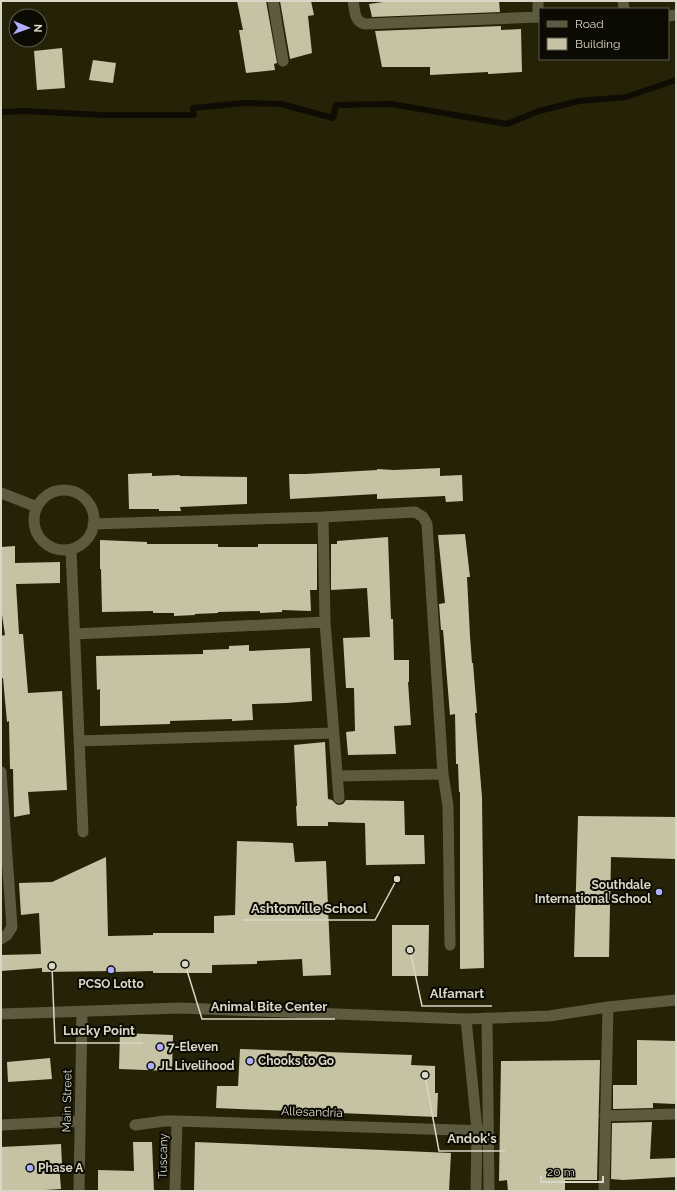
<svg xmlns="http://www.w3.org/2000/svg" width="677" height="1192" font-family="Raleway,sans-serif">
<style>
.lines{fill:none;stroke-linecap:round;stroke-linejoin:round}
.stream{stroke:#0f0d03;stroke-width:6}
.building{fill:#c5c3a4}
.minor{stroke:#5d5a3f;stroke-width:11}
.secondary{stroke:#5d5a3f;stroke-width:11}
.poi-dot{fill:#aeaefb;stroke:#0c0b03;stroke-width:1.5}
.labels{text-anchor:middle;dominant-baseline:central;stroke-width:4;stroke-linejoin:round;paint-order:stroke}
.poi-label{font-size:12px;font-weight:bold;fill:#d8d7c7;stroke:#0c0b03;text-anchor:start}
.street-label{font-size:12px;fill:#d8d7c7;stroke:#0c0b03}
.leader{fill:none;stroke:#d8d7c7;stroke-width:1.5}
.callout-dot{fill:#d8d7c7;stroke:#0c0b03;stroke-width:1.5}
.callout-label{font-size:13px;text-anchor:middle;font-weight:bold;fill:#d8d7c7;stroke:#0c0b03;stroke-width:4;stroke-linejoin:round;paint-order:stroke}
</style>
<rect width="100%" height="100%" fill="#252208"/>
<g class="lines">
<path class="stream" d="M 1,112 L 26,111 L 102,115 L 194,115 L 193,108 L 245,103 L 281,104 L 333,118 L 336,105 L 391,104 L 507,124 L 539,111 L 579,101 L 626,97 L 676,80"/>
</g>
<path class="building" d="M 237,1 L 266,1 L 277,63 L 274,64 L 275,70 L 246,73 L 239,30 L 243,30 Z
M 280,1 L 311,1 L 314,15 L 308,16 L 312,53 L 290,59 Z
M 391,1 L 499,1 L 500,12 L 372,17 L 369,4 Z
M 501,26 L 501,30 L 521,29 L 522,72 L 488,74 L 488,72 L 430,75 L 430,67 L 382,67 L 375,31 Z
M 62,48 L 65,88 L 37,90 L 34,51 Z
M 93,60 L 116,63 L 113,83 L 89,80 Z
M 440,468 L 440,476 L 462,475 L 463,501 L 446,502 L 445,496 L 377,499 L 377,494 L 290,499 L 289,474 L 306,474 L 377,470 L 377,469 L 394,470 Z
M 152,473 L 152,476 L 180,475 L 180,476 L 247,477 L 247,504 L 180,507 L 181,511 L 159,511 L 159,509 L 129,509 L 128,474 Z
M 465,534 L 470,577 L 467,577 L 470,636 L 472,663 L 473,663 L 477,713 L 475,713 L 482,797 L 484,968 L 460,969 L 460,792 L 459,792 L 458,764 L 456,764 L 455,714 L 450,715 L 443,630 L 441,630 L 439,604 L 445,603 L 438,535 Z
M 388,537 L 391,619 L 393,619 L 394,660 L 409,660 L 409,682 L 408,682 L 411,725 L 394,726 L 396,754 L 348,755 L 346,732 L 355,731 L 354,688 L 346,688 L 343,638 L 370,637 L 367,588 L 331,590 L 331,544 L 337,544 L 337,541 Z
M 100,540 L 147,542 L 147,544 L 218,544 L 218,547 L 258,547 L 258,544 L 317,544 L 317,590 L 310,590 L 311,611 L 282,610 L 282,612 L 260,613 L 260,611 L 218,612 L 218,613 L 195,614 L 195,615 L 174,616 L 174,613 L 153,613 L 153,611 L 102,612 L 101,569 L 100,569 Z
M 15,546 L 15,563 L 60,562 L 60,583 L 16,584 L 19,634 L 23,634 L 28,693 L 62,691 L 67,790 L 28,792 L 30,814 L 14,817 L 13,769 L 10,769 L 9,721 L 7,722 L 3,678 L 1,678 L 1,636 L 5,635 L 1,608 L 1,547 Z
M 249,645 L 249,651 L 310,648 L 312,701 L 286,703 L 252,704 L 253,720 L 232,721 L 232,719 L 170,721 L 170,724 L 100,726 L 100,689 L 97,690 L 96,656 L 203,654 L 203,650 L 229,649 L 229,646 Z
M 325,742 L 328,799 L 332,800 L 336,804 L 339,805 L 343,804 L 346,800 L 404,801 L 405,835 L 424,835 L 425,864 L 366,865 L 365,823 L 328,822 L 328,826 L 297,826 L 296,806 L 297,806 L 294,745 Z
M 578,816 L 676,817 L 676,859 L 611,857 L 609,957 L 574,957 Z
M 237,841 L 293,843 L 295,862 L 326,861 L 331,975 L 303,976 L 302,959 L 257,961 L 257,964 L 212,965 L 212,973 L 153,973 L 153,971 L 112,972 L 112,971 L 42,972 L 42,968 L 1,971 L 1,955 L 41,954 L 39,913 L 21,915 L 19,883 L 52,882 L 106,857 L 108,936 L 153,935 L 153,933 L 214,933 L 214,916 L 235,915 Z
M 392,925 L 429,925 L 428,976 L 392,976 Z
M 120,1033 L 173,1035 L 172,1071 L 119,1069 Z
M 637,1040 L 676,1041 L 675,1104 L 653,1103 L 653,1108 L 613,1109 L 613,1085 L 637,1085 Z
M 240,1049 L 412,1055 L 411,1065 L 435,1066 L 435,1093 L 438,1093 L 437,1117 L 216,1108 L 217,1086 L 238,1086 Z
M 50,1058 L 52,1079 L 8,1082 L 7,1062 Z
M 600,1060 L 597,1180 L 565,1180 L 565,1191 L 508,1191 L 507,1180 L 499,1181 L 501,1061 Z
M 652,1122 L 650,1159 L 676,1158 L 676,1177 L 623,1180 L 611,1179 L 612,1123 Z
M 133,1142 L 152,1142 L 154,1191 L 98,1191 L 98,1170 L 134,1171 Z
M 195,1142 L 451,1153 L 449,1191 L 194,1191 Z
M 61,1144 L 62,1164 L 59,1164 L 61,1189 L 29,1191 L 1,1191 L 1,1147 Z"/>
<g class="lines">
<path class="minor" d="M 273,1 L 283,61
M 353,1 C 355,10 354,22 365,24 L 540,17
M 623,1 L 624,9
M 668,16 L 676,15
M 538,17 L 538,1
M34 520a30 30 0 1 1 60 0a30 30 0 1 1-60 0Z
M 1,493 L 37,507
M 323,517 L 325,622 L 339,798
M 93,524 L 323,517 L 415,512 L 423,517 L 427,524 L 443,774 L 448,806 L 450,945
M 71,550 L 83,832
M 75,634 L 325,622
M 79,741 L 334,733
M 1,772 L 12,927 L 7,935 L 1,939
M 338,776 L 443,774
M 487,1018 L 489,1191
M 466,1019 L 477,1130 L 476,1191
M 605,1116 L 676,1114
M 1,1125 L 80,1121
M 135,1125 L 165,1121 L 177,1121 L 488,1131
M 79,1191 L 82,1012
M 175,1191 L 177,1121
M 604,1191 L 608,1007"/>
<path class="secondary" d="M 1,1014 L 180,1008 L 466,1019 L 549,1016 L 608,1007 L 676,1000"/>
</g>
<g class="poi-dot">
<circle cx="659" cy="892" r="4"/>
<circle cx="111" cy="970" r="4"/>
<circle cx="160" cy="1047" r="4"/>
<circle cx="250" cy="1061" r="4"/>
<circle cx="151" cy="1066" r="4"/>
<circle cx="30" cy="1168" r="4"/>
</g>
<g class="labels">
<g class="poi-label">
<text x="651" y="885" text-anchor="end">Southdale<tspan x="651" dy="14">International School</tspan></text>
<text x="111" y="984" text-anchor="middle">PCSO Lotto</text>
<text x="168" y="1047">7-Eleven</text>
<text x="258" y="1061">Chooks to Go</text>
<text x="159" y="1066">JL Livelihood</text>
<text x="38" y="1168">Phase A</text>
</g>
<g class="street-label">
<text transform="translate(67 1101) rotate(-89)">Main Street</text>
<text transform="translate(312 1112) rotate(2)">Allesandria</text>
<text transform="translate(163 1156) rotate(-89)">Tuscany</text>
</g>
</g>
<path class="leader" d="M397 879L375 920H243M410 950L422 1006H492M185 964L202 1019H335M52 966L55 1043H143M425 1075L439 1151H505"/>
<g class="callout-dot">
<circle cx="397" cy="879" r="4"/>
<circle cx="410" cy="950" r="4"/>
<circle cx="185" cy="964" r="4"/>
<circle cx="52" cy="966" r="4"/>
<circle cx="425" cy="1075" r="4"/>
</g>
<g class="callout-label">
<text x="309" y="913">Ashtonville School</text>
<text x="457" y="998">Alfamart</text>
<text x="269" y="1011">Animal Bite Center</text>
<text x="99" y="1035">Lucky Point</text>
<text x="472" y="1143">Andok's</text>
</g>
<rect width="677" height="1192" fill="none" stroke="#d8d7c7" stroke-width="4"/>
<rect x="539" y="8" width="130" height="52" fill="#0c0b03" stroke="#5e5d51"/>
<rect x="547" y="21" width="20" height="6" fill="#5d5a3f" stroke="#5e5d51"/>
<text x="575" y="28" font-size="12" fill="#d8d7c7">Road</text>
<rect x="547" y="38" width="20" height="12" fill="#c5c3a4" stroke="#5e5d51"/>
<text x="575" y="48" font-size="12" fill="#d8d7c7">Building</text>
<g transform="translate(28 28) rotate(92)"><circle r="19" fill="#0c0b03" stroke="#5e5d51"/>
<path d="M0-3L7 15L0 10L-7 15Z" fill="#aeaefb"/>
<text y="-6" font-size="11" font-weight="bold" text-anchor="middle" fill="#d8d7c7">N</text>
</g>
<path d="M541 1176v6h62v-6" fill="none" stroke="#d8d7c7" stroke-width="2"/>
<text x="547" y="1176" font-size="12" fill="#d8d7c7" stroke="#0c0b03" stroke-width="3" paint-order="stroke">20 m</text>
</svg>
